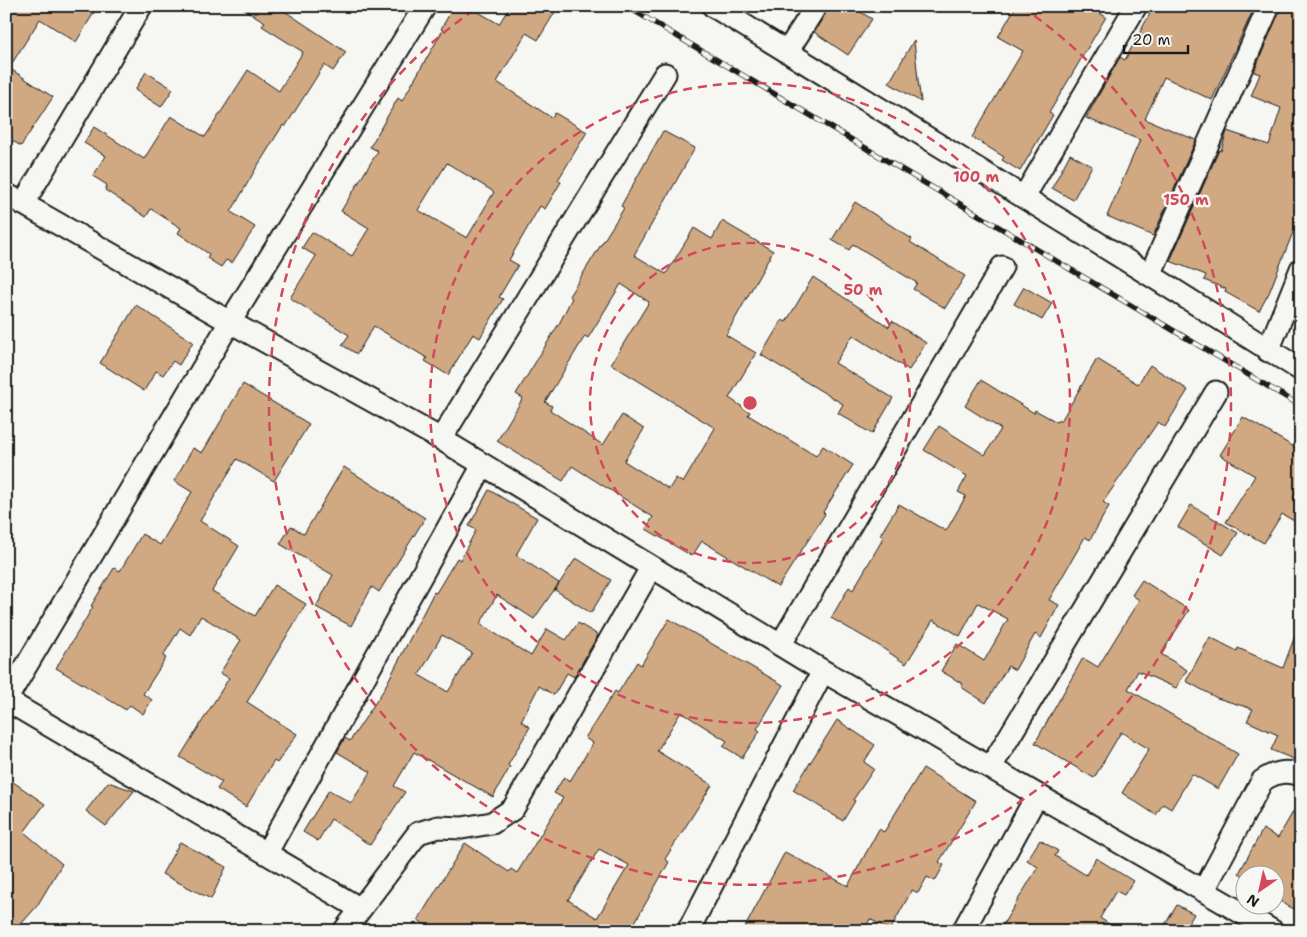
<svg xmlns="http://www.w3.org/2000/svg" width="1307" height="937" font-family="'Shantell Sans',sans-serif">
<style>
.building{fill:#d0a982;stroke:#1c1c1c;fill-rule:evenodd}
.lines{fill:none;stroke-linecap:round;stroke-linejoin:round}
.street-casing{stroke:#1c1c1c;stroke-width:25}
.street{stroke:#f6f6f2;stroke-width:21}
.rail-casing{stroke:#1c1c1c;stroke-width:5.5}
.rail{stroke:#f6f6f2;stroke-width:4;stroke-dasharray:11;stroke-linecap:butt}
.ring{fill:none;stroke:#d1495b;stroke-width:2.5;stroke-dasharray:9 6}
.centre{fill:#d1495b;stroke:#f6f6f2;stroke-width:2.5}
.ring-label{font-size:15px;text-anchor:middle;font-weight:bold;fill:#d1495b;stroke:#f6f6f2;stroke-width:5;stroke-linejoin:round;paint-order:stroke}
</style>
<rect width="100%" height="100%" fill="#f6f6f2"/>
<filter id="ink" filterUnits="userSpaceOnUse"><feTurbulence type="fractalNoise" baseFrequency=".02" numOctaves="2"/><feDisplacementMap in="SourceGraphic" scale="10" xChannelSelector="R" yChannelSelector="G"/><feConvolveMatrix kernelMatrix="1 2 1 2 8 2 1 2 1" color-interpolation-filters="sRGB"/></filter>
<g filter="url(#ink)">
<path class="building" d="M 6,6 L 98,6 L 76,42 L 40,19 L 9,68 L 53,97 L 21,146 L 6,137 Z
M 239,6 L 277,6 L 346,52 L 333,71 L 324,65 L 285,127 L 283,125 L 255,170 L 231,212 L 255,227 L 232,263 L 226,260 L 221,267 L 207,258 L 209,254 L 178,233 L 181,228 L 151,209 L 146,217 L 105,190 L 107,185 L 93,176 L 106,156 L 84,143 L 94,127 L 144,159 L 171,116 L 205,137 L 248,70 L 279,91 L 303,52 L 262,26 L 265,22 Z
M 454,6 L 468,6 L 499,24 L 510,6 L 546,6 L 555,12 L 538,40 L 526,33 L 497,82 L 552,118 L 555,113 L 587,132 L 558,180 L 561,182 L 545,209 L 540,206 L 509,260 L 518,265 L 499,297 L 503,299 L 480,338 L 473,334 L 448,375 L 425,361 L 427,358 L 374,326 L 357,354 L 342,345 L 349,335 L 290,298 L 316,256 L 302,248 L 312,232 L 352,256 L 369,228 L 341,211 L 378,151 L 370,147 L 383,124 L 398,98 L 402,101 L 443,30 L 441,29 ZM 447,163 L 494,192 L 467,238 L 418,210 Z
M 830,6 L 851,6 L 872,19 L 848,55 L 814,32 Z
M 1016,6 L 1089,6 L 1106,17 L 1049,113 L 1053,115 L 1020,171 L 1002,160 L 1004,157 L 972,137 L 1023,51 L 998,37 Z
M 1154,6 L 1255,6 L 1212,100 L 1164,77 L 1145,119 L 1196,140 L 1153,236 L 1107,216 L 1140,140 L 1086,118 L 1120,57 L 1125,60 Z
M 1281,6 L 1301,6 L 1301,137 L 1295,153 L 1301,155 L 1301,212 L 1269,293 L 1259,311 L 1225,292 L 1226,289 L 1204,280 L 1206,275 L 1170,261 L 1219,150 L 1221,151 L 1227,131 L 1269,145 L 1281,108 L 1251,96 L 1260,74 L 1254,72 Z
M 914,40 L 918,80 L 921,102 L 889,83 Z
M 146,72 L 173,89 L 161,107 L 135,90 Z
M 663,131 L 695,148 L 634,255 L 666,274 L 694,228 L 712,239 L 722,221 L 773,251 L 726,335 L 756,353 L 729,398 L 750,412 L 748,415 L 816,456 L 823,446 L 853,465 L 823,512 L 825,514 L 778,587 L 702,541 L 692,556 L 646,529 L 653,517 L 572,466 L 563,481 L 497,441 L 523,398 L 516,394 L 560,322 L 572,298 L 569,296 L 624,208 L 621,206 ZM 621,284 L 649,302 L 611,364 L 715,428 L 683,483 L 676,478 L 669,489 L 624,461 L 644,429 L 622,415 L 603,445 L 550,410 L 552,406 L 545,402 L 585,336 L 588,338 Z
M 1070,154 L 1092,166 L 1073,200 L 1052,188 Z
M 855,202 L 912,239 L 910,242 L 965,276 L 945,308 L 913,289 L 917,283 L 853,244 L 849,250 L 832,240 Z
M 813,277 L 889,327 L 892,321 L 926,343 L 909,370 L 853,335 L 835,363 L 893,398 L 872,434 L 838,413 L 843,404 L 761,355 L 782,320 L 786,322 Z
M 1024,287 L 1052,303 L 1042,320 L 1014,304 Z
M 136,305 L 193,342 L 179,365 L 173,361 L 163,375 L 156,371 L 144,391 L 100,363 Z
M 1097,359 L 1138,384 L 1150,365 L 1188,390 L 1165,427 L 1158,422 L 1103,502 L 1109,506 L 1090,540 L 1085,537 L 1049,600 L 1059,605 L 1041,638 L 1035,634 L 1015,670 L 1008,666 L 986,703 L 961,687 L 963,684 L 941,671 L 957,644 L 984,661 L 1008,619 L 978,603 L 960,636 L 933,620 L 906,664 L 878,645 L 831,618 L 849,587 L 853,590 L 884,537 L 880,535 L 899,504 L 946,531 L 966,496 L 958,492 L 967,476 L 924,450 L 939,426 L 985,455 L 1001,429 L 965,406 L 981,380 L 1034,413 L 1035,410 L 1057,422 L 1059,419 L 1061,421 Z
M 243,384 L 309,424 L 274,481 L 237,459 L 200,521 L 239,546 L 212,591 L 255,616 L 274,585 L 306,604 L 247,702 L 297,734 L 277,763 L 274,761 L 246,807 L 217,789 L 222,782 L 180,757 L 229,678 L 220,673 L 241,640 L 201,616 L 190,635 L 180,628 L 163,656 L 166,658 L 143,694 L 152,700 L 143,714 L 130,705 L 126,710 L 56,668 L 93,607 L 91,606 L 114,568 L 120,571 L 142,534 L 160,545 L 192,492 L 174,481 L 193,448 L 202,453 Z
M 1243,417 L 1301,451 L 1301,485 L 1293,498 L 1301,504 L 1301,525 L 1282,514 L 1264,543 L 1226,522 L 1255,476 L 1220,455 Z
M 344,467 L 425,518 L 379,592 L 372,587 L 351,626 L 316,607 L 333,575 L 280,544 L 291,526 L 304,534 Z
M 489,490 L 537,518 L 516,555 L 559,583 L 534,619 L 497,595 L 480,624 L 531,656 L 547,629 L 566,640 L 578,623 L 598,635 L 574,677 L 567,673 L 554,695 L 539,686 L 521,721 L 530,727 L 508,765 L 510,767 L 493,797 L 414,752 L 394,786 L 405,792 L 370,845 L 331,819 L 318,841 L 303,832 L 329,790 L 351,803 L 371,772 L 337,752 L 345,738 L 350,741 L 383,691 L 434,592 L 436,593 L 457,558 L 460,560 L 476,530 L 469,526 ZM 442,635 L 472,653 L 448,692 L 419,675 Z
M 1191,505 L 1238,533 L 1223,555 L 1178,527 Z
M 576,558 L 611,580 L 591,613 L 555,590 Z
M 1142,580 L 1189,610 L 1161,654 L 1187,670 L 1176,688 L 1138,671 L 1128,689 L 1238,754 L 1218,789 L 1192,774 L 1171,809 L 1163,804 L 1156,815 L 1122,793 L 1149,749 L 1121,732 L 1094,778 L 1035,743 L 1083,658 L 1098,667 L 1139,600 L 1132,595 Z
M 669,619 L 783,685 L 757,729 L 760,731 L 742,758 L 723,746 L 727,741 L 681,712 L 657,751 L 712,785 L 665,859 L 669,862 L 630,931 L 484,931 L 472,923 L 467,931 L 435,931 L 418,920 L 465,843 L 509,872 L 511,869 L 517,873 L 563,798 L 554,793 L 564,777 L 570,781 L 593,743 L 585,738 L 615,691 L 618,693 L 637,662 L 641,665 ZM 599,849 L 629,865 L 597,918 L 568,900 Z
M 1299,625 L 1301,625 L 1301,762 L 1271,750 L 1278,735 L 1247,721 L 1253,709 L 1217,698 L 1186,681 L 1210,637 L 1237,651 L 1238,648 L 1283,668 Z
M 837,720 L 875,745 L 864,762 L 874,769 L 853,800 L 855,801 L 843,821 L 793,790 Z
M 923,768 L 976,801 L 939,862 L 944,865 L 935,881 L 927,877 L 918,893 L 912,890 L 890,930 L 870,919 L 864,931 L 743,931 L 785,852 L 848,886 L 879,829 L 884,832 Z
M 6,777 L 45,804 L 24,832 L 62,864 L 37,906 L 15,931 L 6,931 Z
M 108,782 L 134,791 L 106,826 L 86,811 Z
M 1301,798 L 1301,913 L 1274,898 L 1274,874 L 1244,874 L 1244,876 L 1239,873 L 1263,829 L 1278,838 Z
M 1040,840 L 1058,851 L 1055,856 L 1086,875 L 1096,858 L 1133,881 L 1124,895 L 1116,891 L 1100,918 L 1119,931 L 999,931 L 1038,867 L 1027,860 Z
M 180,842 L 226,867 L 211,899 L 162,874 Z
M 1177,905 L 1194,914 L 1184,931 L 1161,931 Z"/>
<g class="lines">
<defs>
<path id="street" d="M 713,6 L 1150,275 L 1301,370
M 787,52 L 816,6
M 6,194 L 230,322 L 441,439 L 823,671 L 1273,931
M 1024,197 L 1136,6
M 23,204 L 141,6
M 1150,275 L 1269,6
M 1268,351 L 1301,269
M 441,439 L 665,74
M 781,644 L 1002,267
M 6,700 L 230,322 L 425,6
M 6,700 L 359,908
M 991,767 L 1216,392
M 267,852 L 483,465
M 1204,890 L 1262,781 C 1275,772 1285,770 1301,775
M 344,931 L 418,833 L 438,827 L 462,828 L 492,823 L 513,809 L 651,568
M 688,931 L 823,671
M 963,931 L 1037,795"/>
</defs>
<use href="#street" class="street-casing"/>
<use href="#street" class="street"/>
<defs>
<path id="rail" d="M 626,6 L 1301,406"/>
</defs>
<use href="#rail" class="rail-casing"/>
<use href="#rail" class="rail"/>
</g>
</g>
<g class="ring">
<circle cx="750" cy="403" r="160"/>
<circle cx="750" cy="403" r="320"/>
<path d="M1022 7A481 481 0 1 1 478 7"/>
</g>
<circle cx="750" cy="403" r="8" class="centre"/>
<g class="ring-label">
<text x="976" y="182">100 m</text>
<text x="1186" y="205">150 m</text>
<text x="863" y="295">50 m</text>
</g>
<rect width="1307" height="937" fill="none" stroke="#f6f6f2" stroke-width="25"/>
<rect x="12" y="12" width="1282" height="912" fill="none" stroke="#1c1c1c" stroke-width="2" filter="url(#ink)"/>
<g transform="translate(1260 890) rotate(214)"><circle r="24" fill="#f6f6f2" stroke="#9f9f9c"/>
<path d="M0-4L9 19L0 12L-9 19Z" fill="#d1495b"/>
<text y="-8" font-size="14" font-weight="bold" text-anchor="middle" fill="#1c1c1c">N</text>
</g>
<path d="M1124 45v8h64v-8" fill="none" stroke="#1c1c1c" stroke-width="2.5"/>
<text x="1132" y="45" font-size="15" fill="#1c1c1c" stroke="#f6f6f2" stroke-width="4" paint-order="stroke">20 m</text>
</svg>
